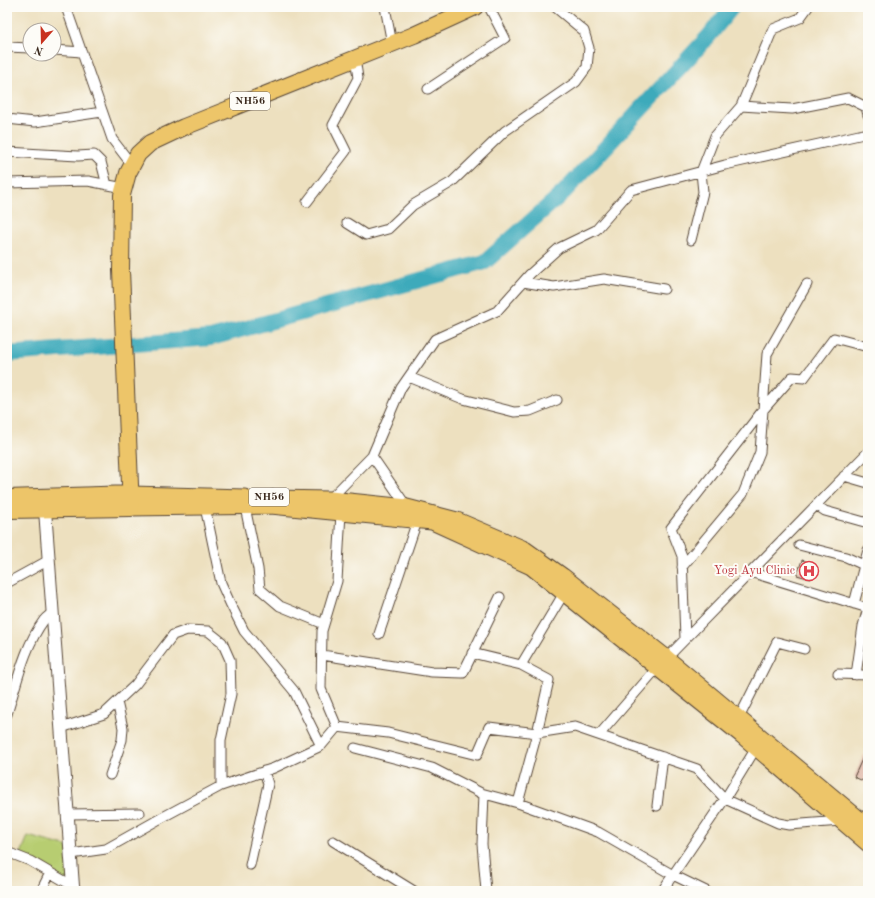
<svg xmlns="http://www.w3.org/2000/svg" width="875" height="898" font-family="'Old Standard TT',serif">
<style>
.green{fill:#b7cd71;stroke:#797c48}
.lines{fill:none;stroke-linecap:round;stroke-linejoin:round}
.river{stroke:#3caabb;stroke-width:16}
.building{fill:#d7a593}
.minor-casing{stroke:#564536;stroke-width:11}
.tertiary-casing{stroke:#564536;stroke-width:14}
.primary-casing{stroke:#564536;stroke-width:17}
.trunk-casing{stroke:#564536;stroke-width:18}
.minor{stroke:#fff;stroke-width:9}
.tertiary{stroke:#fff;stroke-width:12}
.primary{stroke:#edc569;stroke-width:15}
.trunk{stroke:#edc569;stroke-width:16}
.labels{text-anchor:middle;dominant-baseline:central;stroke-width:4;stroke-linejoin:round;paint-order:stroke}
.shield{fill:#fdfcf7;stroke:#75695f;stroke-width:1}
.shield-label{font-size:11px;font-weight:bold;fill:#3b2a1e}
.health-label{font-size:12px;fill:#be3a42;stroke:#fdfcf7;text-anchor:end}
</style>
<rect width="100%" height="100%" fill="#fdfcf7"/>
<filter id="ink" filterUnits="userSpaceOnUse"><feTurbulence type="fractalNoise" baseFrequency=".025" numOctaves="2"/><feDisplacementMap in="SourceGraphic" scale="8" xChannelSelector="R" yChannelSelector="G"/><feConvolveMatrix kernelMatrix="1 2 1 2 8 2 1 2 1" color-interpolation-filters="sRGB"/></filter>
<filter id="wash" filterUnits="userSpaceOnUse"><feTurbulence type="fractalNoise" baseFrequency=".012" numOctaves="4" result="noise"/><feDisplacementMap in="SourceGraphic" scale="16" xChannelSelector="R" yChannelSelector="G"/><feGaussianBlur stdDeviation="0.9" result="paint"/><feColorMatrix in="noise" values="0 0 0 0 0 0 0 0 0 0 0 0 0 0 0 0 0 1.4 0 .05"/><feComposite in="paint" operator="in"/></filter>
<g filter="url(#wash)">
<rect width="100%" height="100%" fill="#ede0bf"/>
<path class="green" d="M 28,836 L 69,847 L 71,884 L 20,856 Z"/>
<g class="lines">
<path class="river" d="M 7,354 L 211,338 L 485,262 L 564,192 L 708,37 L 732,7"/>
</g>
<g id="blocks">
<path class="building" d="M 802,560 L 815,564 L 811,579 L 797,575 Z
M 864,755 L 868,757 L 868,783 L 854,777 Z"/>
</g>
</g>
<g filter="url(#ink)">
<use href="#blocks" fill-opacity="0" stroke="#564536" stroke-width="1"/>
<g class="lines">
<defs>
<path id="minor" d="M 66,7 L 112,139 L 132,165
M 385,7 L 392,44
M 7,47 L 30,48
M 54,50 L 82,52
M 428,89 L 505,38 L 489,7
M 741,106 L 792,109 L 848,98 L 866,107 L 868,115
M 7,119 L 35,122 L 102,112
M 7,152 L 78,156 L 94,155 L 101,162 L 107,185
M 7,183 L 88,181 L 124,188
M 307,202 L 346,151 L 333,125 L 358,78 L 355,58
M 347,223 L 366,235 L 388,229 L 413,205 L 452,182 L 505,131 L 576,82 L 587,67 L 589,48 L 584,31 L 555,7
M 691,240 L 703,192 L 701,172 L 715,136 L 741,106 L 773,29 L 800,18 L 808,7
M 523,282 L 554,287 L 604,279 L 664,289
M 409,377 L 463,399 L 514,412 L 530,411 L 557,400
M 372,456 L 401,388 L 435,339 L 497,311 L 530,274 L 559,248 L 596,230 L 631,190 L 725,165 L 868,133
M 844,476 L 868,483
M 330,499 L 372,456 L 407,507
M 816,505 L 825,511 L 868,523
M 205,507 L 221,583 L 230,603 L 244,631 L 294,691 L 321,746
M 245,507 L 258,569 L 260,589 L 280,606 L 324,624
M 799,545 L 846,557 L 868,567
M 682,567 L 743,494 L 760,452 L 767,354 L 807,284
M 750,572 L 868,608
M 7,583 L 49,560
M 854,604 L 868,550
M 379,634 L 417,521
M 685,639 L 682,556 L 671,528 L 763,410 L 792,377 L 804,378 L 834,338 L 868,347
M 472,653 L 521,665 L 549,680 L 537,733 L 518,803
M 322,655 L 432,672 L 463,673 L 500,597
M 521,665 L 564,593
M 838,674 L 868,675
M 856,675 L 863,626 L 868,608
M 7,714 C 17,683 24,647 44,620 C 46,617 50,615 53,612
M 739,718 L 777,642 L 804,649
M 337,727 L 388,733 L 477,755 L 489,727 L 537,733 L 575,727 L 697,769 L 725,799 L 778,823 L 789,825 L 841,821
M 337,727 L 321,689 L 322,631 L 337,581 L 341,513
M 61,728 L 104,714 L 135,685 L 173,635 L 187,630 L 208,631 L 222,642 L 230,660 L 231,694 L 221,740 L 221,786
M 599,735 L 657,668 L 868,452
M 355,748 L 432,768 L 481,793 L 518,803 L 598,832 L 673,875 L 706,891
M 110,775 L 122,740 L 123,728 L 117,702
M 484,794 L 482,844 L 486,891
M 657,806 L 663,757
M 68,814 L 140,813
M 333,841 L 414,891
M 7,852 L 30,861 L 73,886
M 71,854 L 106,849 L 163,817 L 221,786 L 274,768 L 321,746 L 337,727
M 250,865 L 268,784 L 264,771
M 41,891 L 50,873
M 662,891 L 728,794 L 756,748"/>
<path id="tertiary" d="M 45,510 L 73,886 L 75,891"/>
<path id="primary" d="M 131,494 L 245,497
M 273,498 L 330,499 L 407,507 L 457,520 L 525,549 L 563,576 L 667,658 L 868,826
M 131,508 L 271,506 L 432,522 L 531,567 L 741,735 L 868,844"/>
<path id="trunk" d="M 7,498 L 131,494
M 7,510 L 131,508 L 121,270 L 122,195 L 128,173 L 138,154 L 150,143 L 184,127 L 414,35 L 475,7"/>
</defs>
<use href="#minor" class="minor-casing"/>
<use href="#tertiary" class="tertiary-casing"/>
<use href="#primary" class="primary-casing"/>
<use href="#trunk" class="trunk-casing"/>
<use href="#minor" class="minor"/>
<use href="#tertiary" class="tertiary"/>
<use href="#primary" class="primary"/>
<use href="#trunk" class="trunk"/>
</g>
</g>
<defs>
<symbol id="hospital-ring" viewBox="-11 -11 22 22"><circle r="9.5" fill="#fdfcf7" stroke="#e0444e" stroke-width="1.5"/><path d="M-5-5h3v3.5h4V-5h3V5h-3V1.5h-4V5h-3Z" fill="#e0444e"/></symbol>
</defs>
<g fill-rule="evenodd">
<use href="#hospital-ring" x="798" y="560" width="22" height="22"/>
</g>
<g class="labels">
<g class="shield">
<rect x="230" y="92" width="40" height="18" rx="3"/>
<rect x="249" y="488" width="40" height="18" rx="3"/>
</g>
<g class="shield-label">
<text x="250" y="101">NH56</text>
<text x="269" y="497">NH56</text>
</g>
<g class="health-label">
<text x="795" y="571">Yogi Ayu Clinic</text>
</g>
</g>
<rect width="875" height="898" fill="none" stroke="#fdfcf7" stroke-width="24"/>
<g transform="translate(42 42) rotate(200)"><circle r="19" fill="#fdfcf7" stroke="#afa8a0"/>
<path d="M0-3L7 15L0 10L-7 15Z" fill="#c8321e"/>
<text y="-6" font-size="11" font-weight="bold" text-anchor="middle" fill="#3b2a1e">N</text>
</g>
</svg>
